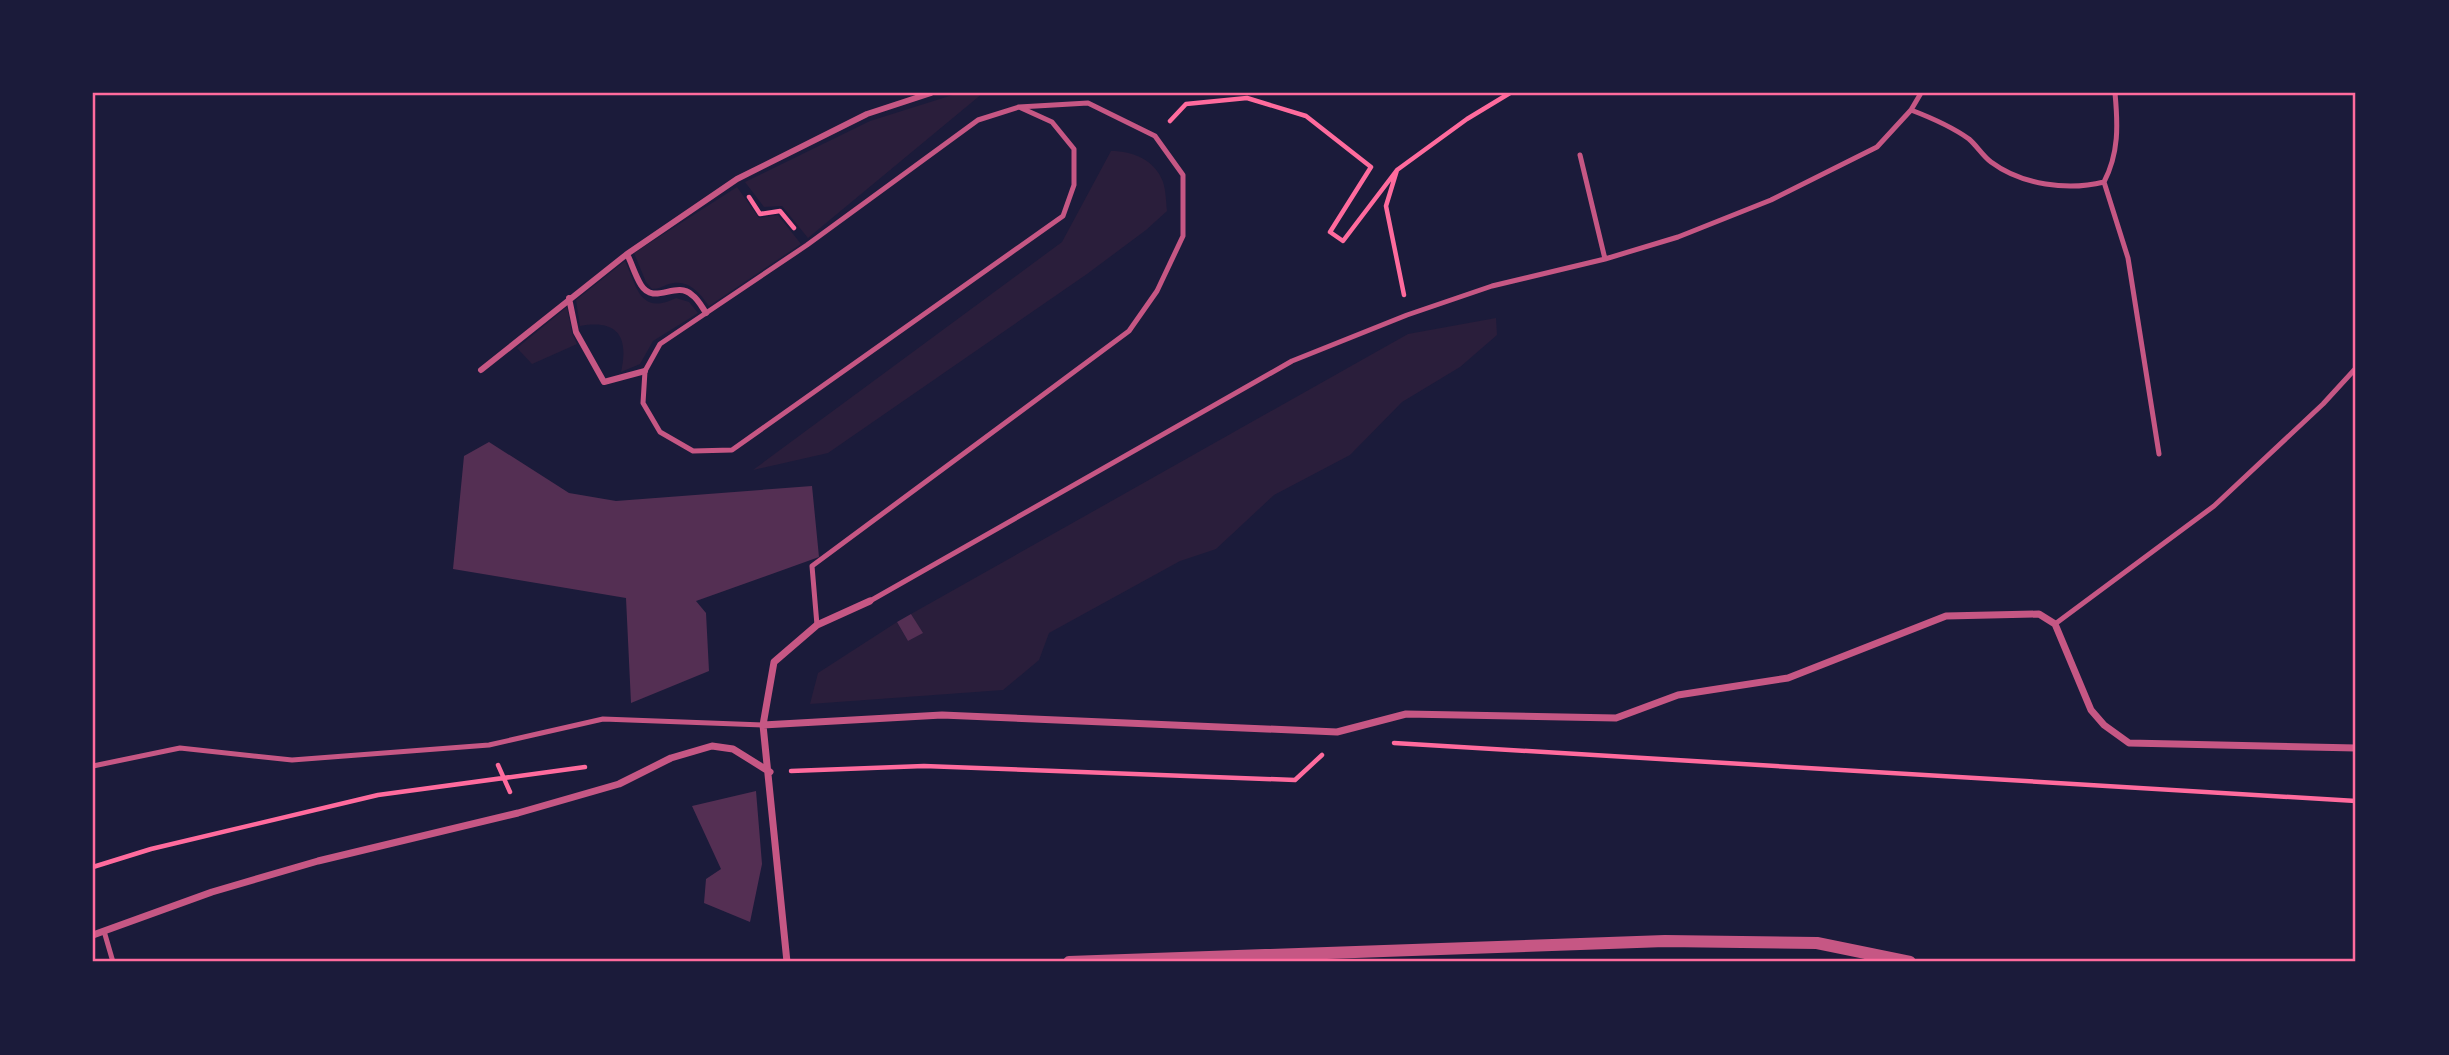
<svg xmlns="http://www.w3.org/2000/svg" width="2449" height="1055" font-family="'Source Serif 4',serif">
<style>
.green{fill:#2a1e3b}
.building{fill:#542f53}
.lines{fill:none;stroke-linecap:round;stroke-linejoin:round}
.path{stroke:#ff6b9d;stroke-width:4.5}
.service{stroke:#c65784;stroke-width:5}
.pedestrian{stroke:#c65784;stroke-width:6}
.minor{stroke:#c65784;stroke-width:7}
.tertiary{stroke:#c65784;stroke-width:12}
.neatline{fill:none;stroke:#ff6b9d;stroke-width:2.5}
</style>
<rect width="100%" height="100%" fill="#1b1b3a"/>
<path class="green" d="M 959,93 L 983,93 L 808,238 L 782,206 L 764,207 L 745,182 L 870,121 Z
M 1111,151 C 1133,151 1155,160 1163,182 C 1166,191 1166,202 1167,211 L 1146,230 L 1087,274 L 828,453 L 753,470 L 1062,242 Z
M 737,187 L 759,218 L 778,215 L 801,244 L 709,306 C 700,293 688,278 669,284 C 662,286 660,289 652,289 L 646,282 L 634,253 Z
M 625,261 C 637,286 639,316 676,298 L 689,302 L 698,313 L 653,341 L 640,364 L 621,372 C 629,337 618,319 580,326 L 576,300 Z
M 567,307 L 572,333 L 577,344 L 532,364 L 517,348 Z
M 1496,318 L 1497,335 L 1460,367 L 1402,402 L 1350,455 L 1274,495 L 1216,549 L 1180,561 L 1049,633 L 1039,660 L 1003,690 L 810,704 L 818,673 L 897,622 L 908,641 L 922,633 L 911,614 L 1408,334 Z"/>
<path class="building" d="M 489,442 L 569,493 L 616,501 L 812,486 L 819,557 L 696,601 L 706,613 L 709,671 L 631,703 L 626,598 L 453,569 L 464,456 Z
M 911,614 L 923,633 L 908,641 L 897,622 Z
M 756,791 L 762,864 L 750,922 L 704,903 L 706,879 L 721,869 L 692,806 Z"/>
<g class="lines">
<path class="path" d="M 1170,121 L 1186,104 L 1247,98 L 1306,116 L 1371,167 L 1330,232 L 1343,241 L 1397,170
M 749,197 L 760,214 L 780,211 L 794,228
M 1404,295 L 1386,206 L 1397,170 L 1467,119 L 1510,93
M 1394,743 L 2356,801
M 498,765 L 510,792
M 791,771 L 924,766 L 1295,780 L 1322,755
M 93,867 L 151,849 L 378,795 L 585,767"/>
<path class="service" d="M 1911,110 C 1932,118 1951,126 1969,139 C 1977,146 1983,156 1991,162 C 2022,185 2068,191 2104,182 C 2119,153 2118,125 2115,93
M 1580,155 L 1605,259
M 2104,182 L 2128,258 L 2159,454
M 870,601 L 1292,361 L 1407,315 L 1492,286 L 1605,259 L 1678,237 L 1771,200 L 1877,147 L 1911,110 L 1921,93
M 2055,624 L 2214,506 L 2323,404 L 2356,368
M 817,625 L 812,566 L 1129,331 L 1157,291 L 1183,236 L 1183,175 L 1155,136 L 1088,103 L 1019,107 L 978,120 L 807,245 L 660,344 L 645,371 L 643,403 L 660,432 L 693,451 L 732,450 L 1063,216 L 1074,185 L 1074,149 L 1052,122 L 1019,107
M 93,766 L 180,748 L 292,760 L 489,745 L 603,719 L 763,725
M 104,931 L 113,962"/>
<path class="pedestrian" d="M 627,254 C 632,264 635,275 641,285 C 654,306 676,280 692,295 C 698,299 702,307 706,313
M 569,298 L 576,332 L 604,382 L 645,371
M 481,370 L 627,254 L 737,179 L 867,114 L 931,93"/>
<path class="minor" d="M 763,725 L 942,715 L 1337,732 L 1406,714 L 1616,718 L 1678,695 L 1788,678 L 1946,616 L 2039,614 L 2055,624 L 2091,710 L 2104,725 L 2129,743 L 2356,748
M 93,935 L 212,892 L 318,861 L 518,813 L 619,784 L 671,758 L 712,746 L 733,749 L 770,772
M 787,962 L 763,725 L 774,662 L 817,625 L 870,601"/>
<path class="tertiary" d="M 1069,962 L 1665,941 L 1817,943 L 1910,962"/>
</g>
<rect width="2449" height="1055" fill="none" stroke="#1b1b3a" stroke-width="189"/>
<rect x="94" y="94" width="2260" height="866" class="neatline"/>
</svg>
